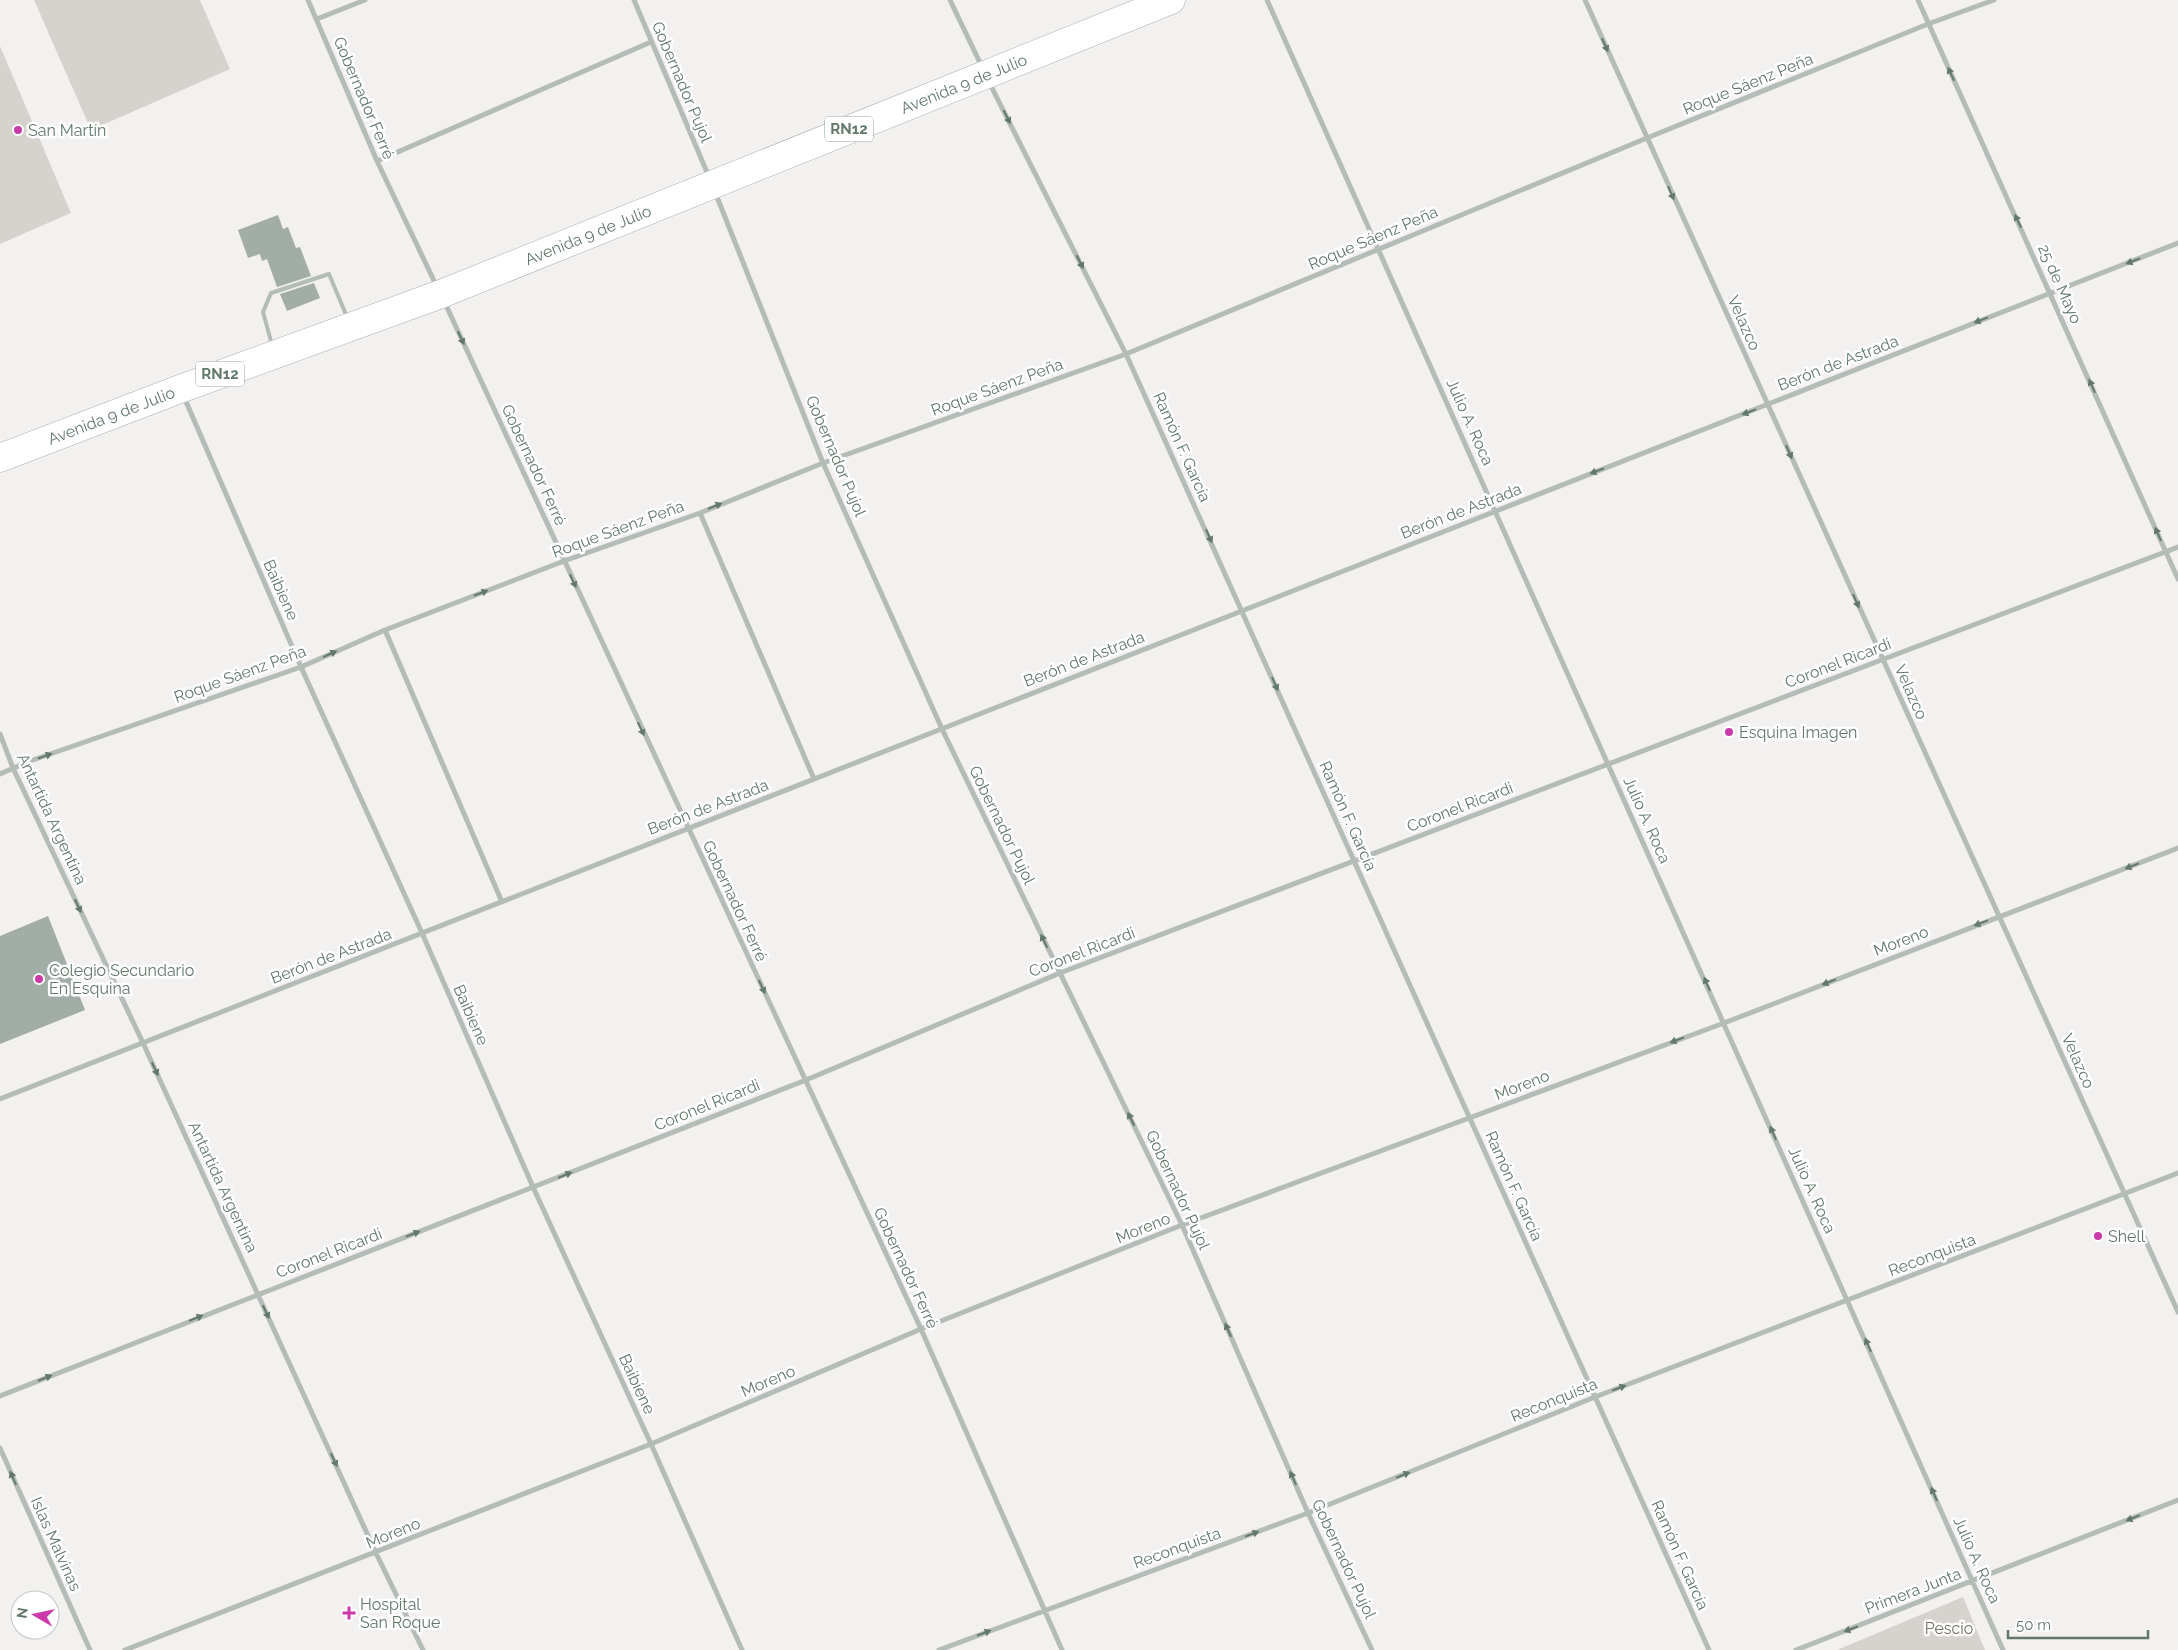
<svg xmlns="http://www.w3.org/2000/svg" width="2178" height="1650" font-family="Raleway,sans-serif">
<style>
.green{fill:#d6d3ce}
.building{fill:#a1ada6}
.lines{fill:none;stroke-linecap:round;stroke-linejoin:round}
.highway-casing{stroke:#a7aeaa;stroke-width:29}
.lane{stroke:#b4bcb7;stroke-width:4}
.street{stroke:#b4bcb7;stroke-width:5}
.highway{stroke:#fff;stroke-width:28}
.oneway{fill:#62786b}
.poi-dot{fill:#cb39aa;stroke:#fff;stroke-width:2}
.labels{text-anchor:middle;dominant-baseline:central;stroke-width:5;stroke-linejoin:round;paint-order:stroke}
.shield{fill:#fff;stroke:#91a097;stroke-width:1}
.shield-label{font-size:15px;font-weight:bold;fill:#62786b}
.street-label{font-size:16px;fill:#62786b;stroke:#fff}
.poi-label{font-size:16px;fill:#62786b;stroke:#fff;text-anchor:start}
.park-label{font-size:16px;fill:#757264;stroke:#fff}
</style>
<rect width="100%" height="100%" fill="#f3f0f0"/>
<path class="green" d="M 34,0 L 200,0 L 230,69 L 91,130 Z
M 0,46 L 71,213 L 0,244 Z
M 1963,1597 L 1985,1650 L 1837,1650 Z"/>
<path class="building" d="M 278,215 L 283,229 L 288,227 L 296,248 L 300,247 L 311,276 L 277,287 L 267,259 L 262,261 L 260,254 L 248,258 L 238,230 Z
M 314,283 L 320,298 L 287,311 L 280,294 Z
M 48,916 L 85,1010 L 0,1044 L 0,936 Z"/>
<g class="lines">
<defs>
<g id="highway">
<path id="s1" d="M 0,458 L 180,389 L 441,294 L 1171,0"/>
</g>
</defs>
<use href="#highway" class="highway-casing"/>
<path class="lane" d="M 272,345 L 263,312 L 271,293 L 329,274 L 347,317"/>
<path class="street" d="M 308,0 L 377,161 L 437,287
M 634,0 L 709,177
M 950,0 L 982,67
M 1267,0 L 2003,1650
M 1585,0 L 2178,1312
M 1918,0 L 2178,579
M 317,19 L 365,0
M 989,82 L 1126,354 L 1709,1650
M 377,161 L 651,42
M 715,192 L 823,463 L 942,729 L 1182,1225 L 1308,1513 L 1372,1650
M 444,301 L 921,1329 L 1062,1650
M 184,397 L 301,667 L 422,933 L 533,1187 L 651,1444 L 742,1650
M 700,513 L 814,779
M 385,630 L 502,902
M 0,734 L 13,768 L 143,1043 L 376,1553 L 423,1650
M 0,774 L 30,761 L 301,667 L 385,630 L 564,561 L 700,513 L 823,463 L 1126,354 L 1647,138 L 1928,24 L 1994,0
M 0,1099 L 2178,243
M 0,1396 L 806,1080 L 1060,973 L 2178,547
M 0,1448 L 90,1650
M 125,1650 L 651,1444 L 921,1329 L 1182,1225 L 1724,1023 L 2178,848
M 939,1650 L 1308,1513 L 1595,1397 L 2178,1173
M 1796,1650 L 2178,1500"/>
<use href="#highway" class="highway"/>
</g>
<defs><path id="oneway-solid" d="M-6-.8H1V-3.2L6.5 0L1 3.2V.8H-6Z" transform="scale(1.25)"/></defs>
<g class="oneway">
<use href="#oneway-solid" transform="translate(1605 45) rotate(66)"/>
<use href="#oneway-solid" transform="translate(1951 74) rotate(-115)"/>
<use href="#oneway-solid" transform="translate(1007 117) rotate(63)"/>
<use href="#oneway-solid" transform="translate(1671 193) rotate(66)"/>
<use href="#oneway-solid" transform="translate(2018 221) rotate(-115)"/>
<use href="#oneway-solid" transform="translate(2133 261) rotate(159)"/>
<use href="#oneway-solid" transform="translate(1080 262) rotate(63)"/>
<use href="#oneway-solid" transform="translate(1981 320) rotate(159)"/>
<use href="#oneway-solid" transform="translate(461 338) rotate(65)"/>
<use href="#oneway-solid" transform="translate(2092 386) rotate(-114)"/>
<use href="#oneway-solid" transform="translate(1749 412) rotate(159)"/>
<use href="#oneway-solid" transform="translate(1789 452) rotate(66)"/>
<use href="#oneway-solid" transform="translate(1597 471) rotate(159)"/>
<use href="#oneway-solid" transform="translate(715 506) rotate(-22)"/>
<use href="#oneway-solid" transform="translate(2158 534) rotate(-114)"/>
<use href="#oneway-solid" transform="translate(1209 536) rotate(66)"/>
<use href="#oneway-solid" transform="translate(573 581) rotate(65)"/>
<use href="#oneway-solid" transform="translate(481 593) rotate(-21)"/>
<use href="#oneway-solid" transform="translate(1856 601) rotate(66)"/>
<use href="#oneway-solid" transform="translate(330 654) rotate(-24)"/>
<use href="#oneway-solid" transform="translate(1275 684) rotate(66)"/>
<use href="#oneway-solid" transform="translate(641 729) rotate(65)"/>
<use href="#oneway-solid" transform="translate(45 756) rotate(-19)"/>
<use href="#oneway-solid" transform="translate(2132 866) rotate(159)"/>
<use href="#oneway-solid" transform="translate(78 906) rotate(65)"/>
<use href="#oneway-solid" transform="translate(1981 923) rotate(159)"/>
<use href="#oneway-solid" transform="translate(1044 941) rotate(-116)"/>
<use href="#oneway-solid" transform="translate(1829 982) rotate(159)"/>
<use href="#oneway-solid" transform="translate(1707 984) rotate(-114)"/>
<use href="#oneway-solid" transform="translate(762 987) rotate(65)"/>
<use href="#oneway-solid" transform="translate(1677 1040) rotate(159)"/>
<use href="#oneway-solid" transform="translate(155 1069) rotate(65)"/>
<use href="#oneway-solid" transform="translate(1131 1119) rotate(-116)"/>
<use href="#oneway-solid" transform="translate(1773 1133) rotate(-114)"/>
<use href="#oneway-solid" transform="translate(565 1175) rotate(-22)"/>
<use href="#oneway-solid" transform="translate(413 1234) rotate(-21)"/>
<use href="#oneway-solid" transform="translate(266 1312) rotate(65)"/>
<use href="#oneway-solid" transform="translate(196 1318) rotate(-22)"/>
<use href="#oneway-solid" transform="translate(1228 1330) rotate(-114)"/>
<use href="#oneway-solid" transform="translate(1868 1345) rotate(-114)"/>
<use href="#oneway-solid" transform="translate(45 1378) rotate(-22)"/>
<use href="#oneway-solid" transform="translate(1619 1388) rotate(-21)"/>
<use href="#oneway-solid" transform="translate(334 1460) rotate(65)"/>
<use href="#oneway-solid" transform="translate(1403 1475) rotate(-22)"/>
<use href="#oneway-solid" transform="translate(13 1478) rotate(-114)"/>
<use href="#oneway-solid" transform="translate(1293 1478) rotate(-114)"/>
<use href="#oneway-solid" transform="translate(1934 1494) rotate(-114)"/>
<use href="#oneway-solid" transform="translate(2133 1518) rotate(158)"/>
<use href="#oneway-solid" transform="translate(1252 1534) rotate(-20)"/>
<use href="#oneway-solid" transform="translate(1851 1629) rotate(159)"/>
<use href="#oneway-solid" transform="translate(984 1633) rotate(-21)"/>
</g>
<g class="poi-dot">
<circle cx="18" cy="130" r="5"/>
<circle cx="1729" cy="732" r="5"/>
<circle cx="39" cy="979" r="5"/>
<circle cx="2098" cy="1236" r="5"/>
<path d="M346.5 1605.5h5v5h5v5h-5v5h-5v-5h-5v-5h5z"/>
</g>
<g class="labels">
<g class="shield">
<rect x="825" y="116.5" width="48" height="25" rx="4"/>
<rect x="196" y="361.5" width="48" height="25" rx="4"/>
</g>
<g class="shield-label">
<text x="849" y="129">RN12</text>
<text x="220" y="374">RN12</text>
</g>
<g class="street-label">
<text transform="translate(682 82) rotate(67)">Gobernador Pujol</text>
<text stroke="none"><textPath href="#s1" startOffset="1034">Avenida 9 de Julio</textPath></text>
<text transform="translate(1748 84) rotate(-22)">Roque Sáenz Peña</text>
<text transform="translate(364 98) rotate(67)">Gobernador Ferré</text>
<text stroke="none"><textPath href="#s1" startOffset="629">Avenida 9 de Julio</textPath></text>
<text transform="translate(1373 238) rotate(-23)">Roque Sáenz Peña</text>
<text transform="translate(2060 284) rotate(66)">25 de Mayo</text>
<text transform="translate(1744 323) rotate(66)">Velazco</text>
<text transform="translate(1838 363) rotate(-21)">Berón de Astrada</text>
<text transform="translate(997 387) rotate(-20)">Roque Sáenz Peña</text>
<text stroke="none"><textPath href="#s1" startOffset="119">Avenida 9 de Julio</textPath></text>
<text transform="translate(1470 422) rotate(66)">Julio A. Roca</text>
<text transform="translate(1182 447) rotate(66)">Ramón F. García</text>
<text transform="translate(836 456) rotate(67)">Gobernador Pujol</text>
<text transform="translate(534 465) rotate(65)">Gobernador Ferré</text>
<text transform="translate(1461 511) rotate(-21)">Berón de Astrada</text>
<text transform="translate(618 529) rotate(-20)">Roque Sáenz Peña</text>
<text transform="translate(281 590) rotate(66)">Baibiene</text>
<text transform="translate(1084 659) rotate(-21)">Berón de Astrada</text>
<text transform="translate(1838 663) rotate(-21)">Coronel Ricardi</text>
<text transform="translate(240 674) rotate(-20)">Roque Sáenz Peña</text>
<text transform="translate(1911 692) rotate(66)">Velazco</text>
<text transform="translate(708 807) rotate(-21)">Berón de Astrada</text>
<text transform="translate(1460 807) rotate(-21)">Coronel Ricardi</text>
<text transform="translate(1348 816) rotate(66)">Ramón F. García</text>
<text transform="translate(52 819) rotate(65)">Antartida Argentina</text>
<text transform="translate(1647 820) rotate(66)">Julio A. Roca</text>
<text transform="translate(1002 825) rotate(64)">Gobernador Pujol</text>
<text transform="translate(735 901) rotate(65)">Gobernador Ferré</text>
<text transform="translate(1901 941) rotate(-21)">Moreno</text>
<text transform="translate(1082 952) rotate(-21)">Coronel Ricardi</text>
<text transform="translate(331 956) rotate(-21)">Berón de Astrada</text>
<text transform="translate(471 1015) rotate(66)">Baibiene</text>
<text transform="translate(2078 1061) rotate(66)">Velazco</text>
<text transform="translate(1522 1085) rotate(-21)">Moreno</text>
<text transform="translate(707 1105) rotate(-22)">Coronel Ricardi</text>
<text transform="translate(1514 1186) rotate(66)">Ramón F. García</text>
<text transform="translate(223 1187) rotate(65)">Antartida Argentina</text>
<text transform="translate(1178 1190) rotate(65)">Gobernador Pujol</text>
<text transform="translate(1812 1190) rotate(66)">Julio A. Roca</text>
<text transform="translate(1143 1228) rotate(-22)">Moreno</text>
<text transform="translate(329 1253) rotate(-21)">Coronel Ricardi</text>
<text transform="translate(1932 1255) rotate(-21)">Reconquista</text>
<text transform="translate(906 1268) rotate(65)">Gobernador Ferré</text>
<text transform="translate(768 1381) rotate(-23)">Moreno</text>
<text transform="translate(637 1384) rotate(65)">Baibiene</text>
<text transform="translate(1554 1400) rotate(-22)">Reconquista</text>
<text transform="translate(393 1533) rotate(-22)">Moreno</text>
<text transform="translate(56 1544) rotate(66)">Islas Malvinas</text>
<text transform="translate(1177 1548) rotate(-20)">Reconquista</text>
<text transform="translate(1680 1555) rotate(66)">Ramón F. García</text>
<text transform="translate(1344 1559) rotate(65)">Gobernador Pujol</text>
<text transform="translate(1977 1560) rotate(66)">Julio A. Roca</text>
<text transform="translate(1913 1591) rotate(-21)">Primera Junta</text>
</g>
<g class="poi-label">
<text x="28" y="130">San Martín</text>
<text x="1739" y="732">Esquina Imagen</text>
<text x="49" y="970">Colegio Secundario<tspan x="49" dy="18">En Esquina</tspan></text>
<text x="2108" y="1236">Shell</text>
<text x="360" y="1604">Hospital<tspan x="360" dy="18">San Roque</tspan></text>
</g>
<g class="park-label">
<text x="1949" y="1628">Pescio</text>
</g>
</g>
<g transform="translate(35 1615) rotate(279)"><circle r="24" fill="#ffffff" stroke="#c0c9c4"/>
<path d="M0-4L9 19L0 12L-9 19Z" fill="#cb39aa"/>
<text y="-8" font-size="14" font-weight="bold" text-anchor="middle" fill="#62786b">N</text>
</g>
<path d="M2008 1630v8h140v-8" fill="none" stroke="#62786b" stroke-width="2.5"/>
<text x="2016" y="1630" font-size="15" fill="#62786b" stroke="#ffffff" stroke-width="4" paint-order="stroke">50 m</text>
</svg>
